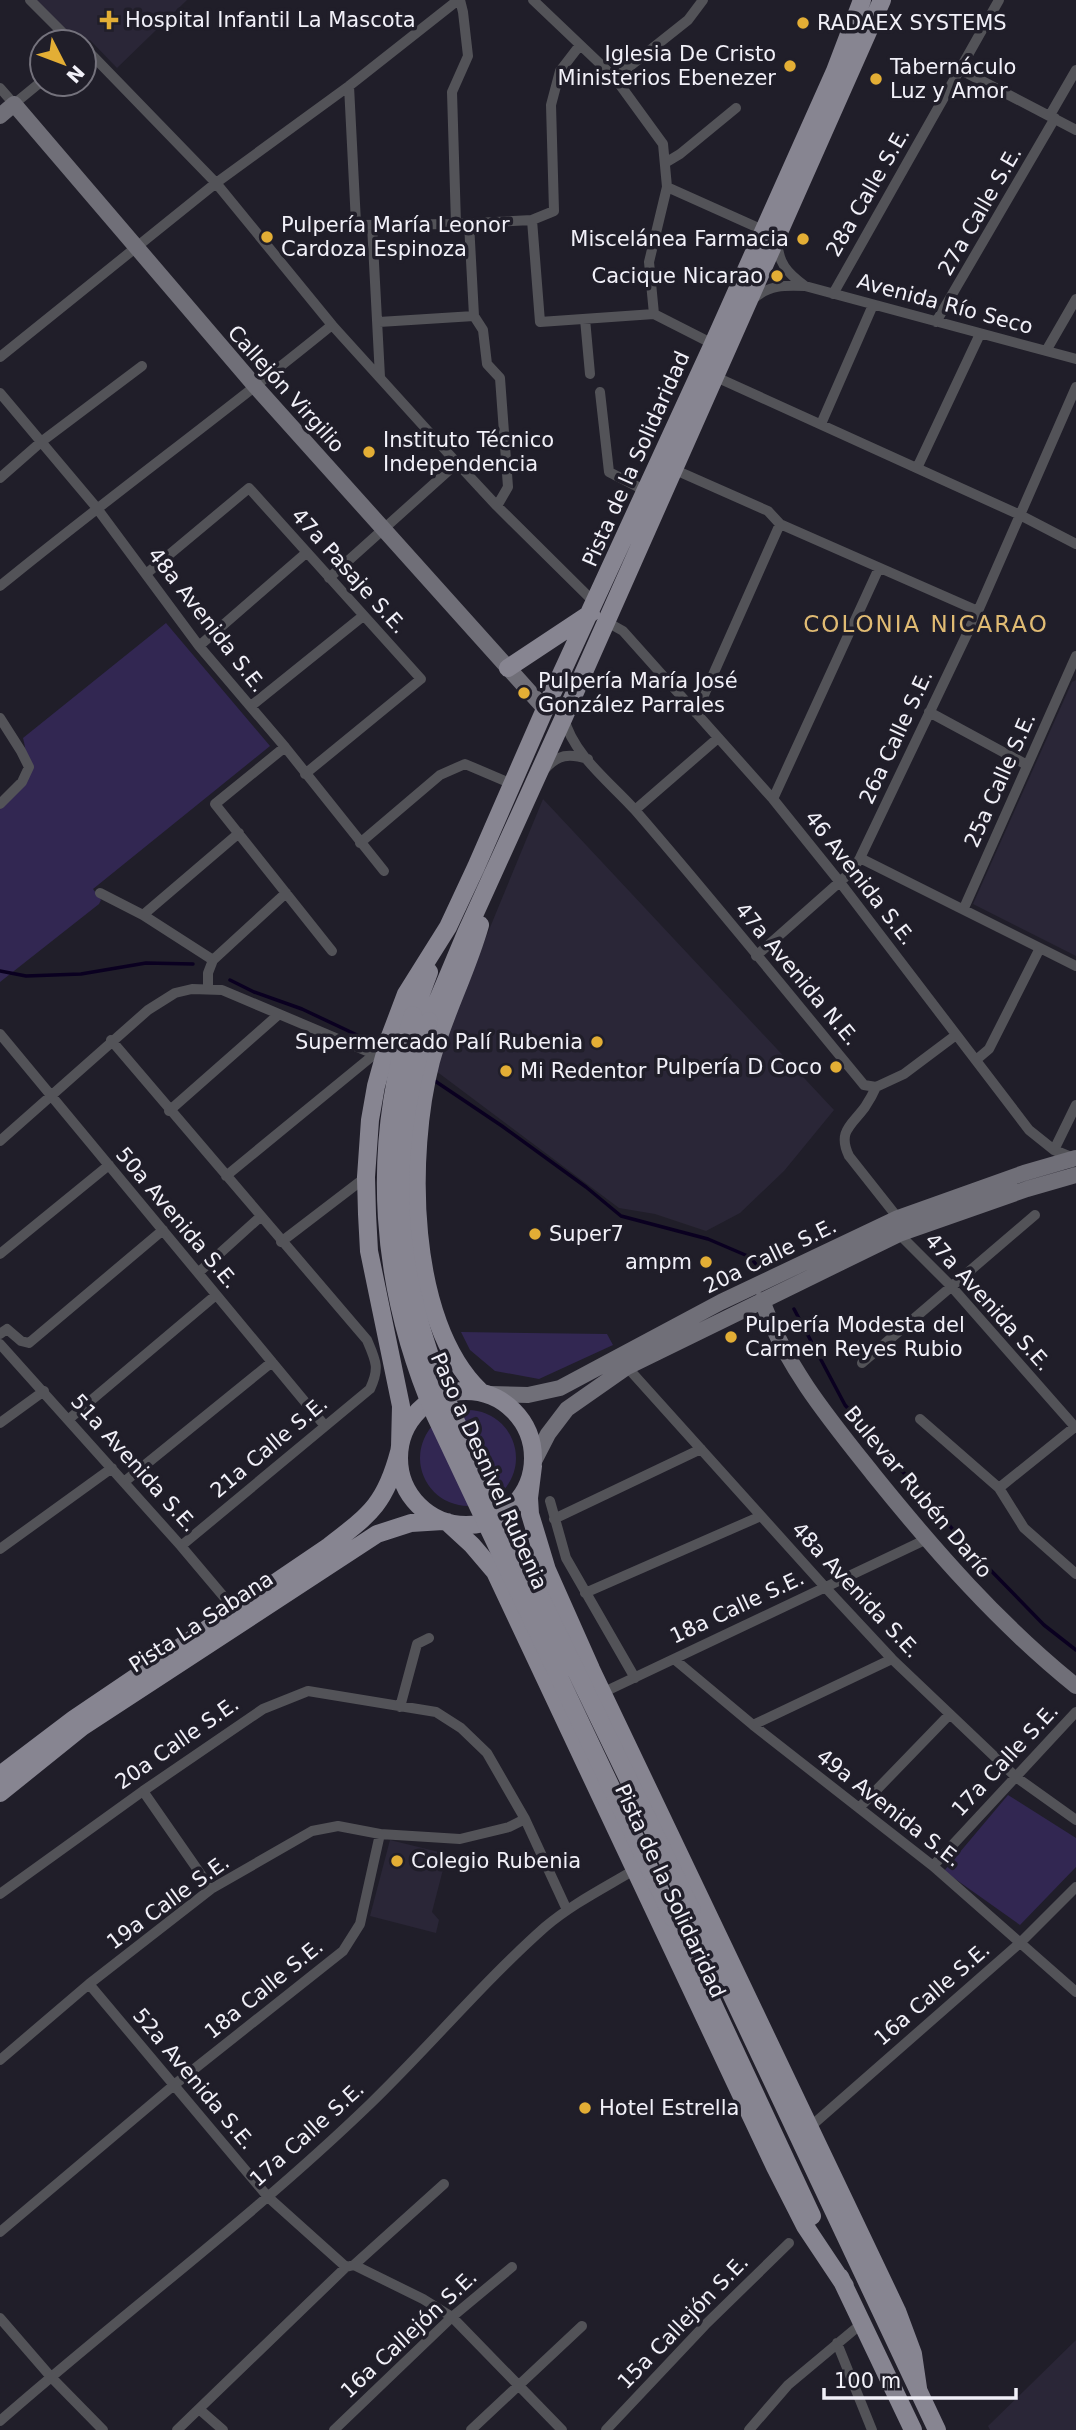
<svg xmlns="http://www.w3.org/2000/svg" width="1076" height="2430" font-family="'DejaVu Sans',sans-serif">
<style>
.built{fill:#2a2637}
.green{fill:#322752}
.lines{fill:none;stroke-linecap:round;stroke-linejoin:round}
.stream{stroke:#0a0020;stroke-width:3.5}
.street{stroke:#535358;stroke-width:10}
.secondary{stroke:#706f78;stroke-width:16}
.primary{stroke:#878591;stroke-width:18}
.primary-bridge{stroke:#878591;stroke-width:18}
.poi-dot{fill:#e3ae35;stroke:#201e29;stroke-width:2.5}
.labels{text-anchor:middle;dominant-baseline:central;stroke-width:7;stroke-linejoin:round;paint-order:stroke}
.poi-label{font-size:21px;fill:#f1f0f8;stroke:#201e29;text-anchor:start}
.street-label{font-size:21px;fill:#f1f0f8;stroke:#201e29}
.neighbourhood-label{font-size:23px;letter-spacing:2px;fill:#e0bb73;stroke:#201e29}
</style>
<rect width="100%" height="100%" fill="#201e29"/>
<path class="built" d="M 32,0 L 187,0 L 117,68 L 90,40 L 74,42 Z
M 1076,680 L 1076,956 L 973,904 L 1072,682 Z
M 543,799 L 834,1110 L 784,1171 L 740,1213 L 706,1231 L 655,1214 L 619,1208 L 432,1068 Z
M 390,1840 L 447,1854 L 432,1912 L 439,1920 L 436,1933 L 370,1916 Z
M 1076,2340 L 1076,2430 L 990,2430 L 988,2426 Z"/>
<path class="green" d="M 166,623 L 270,746 L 93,889 L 101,900 L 99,904 L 0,982 L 0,800 C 22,775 32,773 23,738 Z
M 461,1332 L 607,1334 L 613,1345 L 539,1379 L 495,1371 L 470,1350 Z
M420 1458a48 48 0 1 1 96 0a48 48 0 1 1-96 0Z
M 1008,1795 L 1076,1838 L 1076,1867 L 1020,1925 L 944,1871 Z"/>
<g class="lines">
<path class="stream" d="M 0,971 L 26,976 L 81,974 L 146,963 L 193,964
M 230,980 L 254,992 L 302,1009 L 376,1044
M 432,1079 L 502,1126 L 586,1187 L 621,1216 L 708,1239 L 750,1257 L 760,1269
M 794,1309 L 845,1405 L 968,1547 L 1044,1625 L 1076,1650"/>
<path class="street" d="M 30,0 L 72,42
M 533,0 L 615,78 L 663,144 L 667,187 L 649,262 L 654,314
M 84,51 L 89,52 L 216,183 L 332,325 L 457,463 L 497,506 L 595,603
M 961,70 L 1076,130
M 615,78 L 688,20 L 703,0
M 349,86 L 356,223 L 361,225 L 456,224 L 532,220 L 540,322 L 654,314 L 713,344
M 0,88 L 14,104 L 42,81
M 1050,115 L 1076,70
M 665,163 L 680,154 L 736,108
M 667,187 L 763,230
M 532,220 L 554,211 L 551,105 L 560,71 L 580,45
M 469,223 L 474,316 L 483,330 L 487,364 L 500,378 L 508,487 L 497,506
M 456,224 L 452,92 L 468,56 L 463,12 L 460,0
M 372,225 L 380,377
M 777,240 C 778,263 787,273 805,286
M 833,294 L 999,0
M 753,299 C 769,285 784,285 805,286 L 1076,359
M 585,319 L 590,374
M 379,322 L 474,316
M 936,322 L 1055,118
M 1046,351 L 1076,299
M 0,357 L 216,183 L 349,86 L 458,0
M 716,377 L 1020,515 L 1076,544
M 600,392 L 609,472 L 646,491
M 0,393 L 96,507 L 199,646 L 285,747 L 384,871
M 821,424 L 873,305
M 917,468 L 980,334
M 673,469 L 768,511 L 780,524 L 978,611
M 0,478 L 41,442 L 142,366
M 146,574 L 249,488 L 421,679 L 305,774
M 329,578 L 457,463
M 0,586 C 109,497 223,414 332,325
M 607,622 L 623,631 L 773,799 L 839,881 L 1029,1130 L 1054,1150 L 1076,1159
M 199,646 L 306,553
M 251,706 L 363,616
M 929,712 L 1027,765
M 696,713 L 780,524
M 0,718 L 21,751 L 29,767 L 22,782 L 0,804
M 564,718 C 573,755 611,783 635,810 C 713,900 788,993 864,1085 L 876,1087
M 285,747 L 215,804 L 332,951
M 544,770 C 558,754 569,753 588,759
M 773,799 L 879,568
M 635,810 L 718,738
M 360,843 L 440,775 L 465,764 L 512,784
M 860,858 L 1076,966
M 100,893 L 143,915 L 213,960
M 964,908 L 1076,656
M 143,915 L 239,833
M 756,956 L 852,871 L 860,858 L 978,611 L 1076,387
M 208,988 L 208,973 L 213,960 L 286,893
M 0,1034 L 325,1426
M 111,1040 L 367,1340 C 376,1361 380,1368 370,1389 L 181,1546
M 976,1060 L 989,1049 L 1040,948
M 876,1087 C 873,1094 869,1101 865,1107 C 852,1125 837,1131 849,1156 L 898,1218
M 876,1087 L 904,1074 L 956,1035
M 169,1111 L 278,1015
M 0,1141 L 148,1010 L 175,993 L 192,989 L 222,990 L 383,1058
M 1054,1150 L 1076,1105
M 226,1176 L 376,1053
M 899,1234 L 951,1286 L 1076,1428
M 281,1242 L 366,1177
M 0,1254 L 109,1165
M 198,1273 L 260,1217
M 0,1334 L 7,1329 L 21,1341 L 29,1343 L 163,1230
M 0,1344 L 181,1546 L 235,1610
M 862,1363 L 1035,1215
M 627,1367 L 825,1587 L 892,1659 L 1016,1777 L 1076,1820
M 69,1419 L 216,1295
M 920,1419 L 999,1488 L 1024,1528 L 1076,1574
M 0,1423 L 44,1391
M 124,1482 L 272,1362
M 999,1488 L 1076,1426
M 550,1501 L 566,1558 L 635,1678
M 554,1519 L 701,1449
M 0,1549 L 112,1468
M 585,1593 L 761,1516
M 674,1659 L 753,1725 L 933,1866 L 1076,1992
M 602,1693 L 927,1539
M 400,1707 L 417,1644 L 429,1638
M 753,1725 L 892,1659
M 143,1791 L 211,1889
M 859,1808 L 949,1715
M 933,1866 L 1076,1712
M 0,1894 L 143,1791 L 263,1709 L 308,1691 L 436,1712 L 461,1728 L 487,1753 L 525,1819 L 567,1910
M 89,1984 L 268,2197 L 346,2267 L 354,2265 L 423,2299 L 452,2317 L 562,2430
M 0,2060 L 89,1984 L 211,1889 L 312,1831 L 338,1826 L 380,1834 L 460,1839 L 509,1827 L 525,1819
M 810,2127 L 1021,1942 L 1076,1887
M 0,2232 L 174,2085 L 343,1951 L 360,1924 L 380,1834
M 354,2265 L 444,2184
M 0,2318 L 51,2377 L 103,2430
M 837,2343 L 872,2430
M 199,2409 L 223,2430
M 0,2421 C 122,2314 253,2217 370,2104 C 430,2046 483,1982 545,1927 C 572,1904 604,1888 634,1870
M 177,2430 L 346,2267
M 334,2430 L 452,2317 L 512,2267
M 471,2430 L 582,2326
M 606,2430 L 705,2325 L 789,2243
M 749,2430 L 788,2385 L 861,2324"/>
<path class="secondary" d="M 0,116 L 14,104 L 256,387 L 545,709
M 762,1300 C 785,1366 830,1420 873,1474 C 935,1551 999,1624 1076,1686
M 489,1394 L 528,1395 L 560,1388 L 721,1302 L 898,1218 L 1024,1173 L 1076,1158
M 533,1463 L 548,1434 L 567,1409 L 627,1367 L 899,1234 L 1027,1189 L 1076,1175"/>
<path class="primary" d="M 508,668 L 591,613
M 413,1015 L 429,972
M 429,1021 L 466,933 L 564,717 L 882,0
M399 1458a67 67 0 1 1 134 0a67 67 0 1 1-134 0Z
M 480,1391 C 407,1321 407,1153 431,1061 C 444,1014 467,971 480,925
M 400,1447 L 401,1406 L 369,1251 L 367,1214 L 366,1177 L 370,1120 L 376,1086 L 389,1039 L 406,994 L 448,927 L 476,867 L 545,709 L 713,344 L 835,71 L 862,0
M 533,1466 L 529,1498 L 530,1514 L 547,1570 L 591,1669 L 897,2311 L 913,2354 L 918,2388
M 447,1522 L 472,1545 L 495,1572 L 775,2167 L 805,2226 L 845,2286
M 0,1775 L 74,1719 L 328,1547 C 369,1515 385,1505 399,1452
M 0,1793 L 82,1727 L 377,1534 L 411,1523 L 443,1521
M 692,1911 L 937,2430
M 673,1918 L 812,2216
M 840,2277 L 913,2430"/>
<path class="primary-bridge" d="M 413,1015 C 369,1148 380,1287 435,1415 L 673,1918
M 429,1021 C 379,1173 396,1293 463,1437 L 692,1911"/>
</g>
<g class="poi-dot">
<path d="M105.5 9.5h7v7h7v7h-7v7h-7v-7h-7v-7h7z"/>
<circle cx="803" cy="23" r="7"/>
<circle cx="790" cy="66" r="7"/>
<circle cx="876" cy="79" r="7"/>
<circle cx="267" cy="237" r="7"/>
<circle cx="803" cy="239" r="7"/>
<circle cx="777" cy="276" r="7"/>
<circle cx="369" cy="452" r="7"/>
<circle cx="524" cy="693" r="7"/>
<circle cx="597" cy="1042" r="7"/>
<circle cx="836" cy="1067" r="7"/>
<circle cx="506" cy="1071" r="7"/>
<circle cx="535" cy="1234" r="7"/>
<circle cx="706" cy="1262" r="7"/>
<circle cx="731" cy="1337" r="7"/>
<circle cx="397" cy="1861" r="7"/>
<circle cx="585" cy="2108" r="7"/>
</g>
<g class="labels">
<g class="poi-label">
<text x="125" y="20">Hospital Infantil La Mascota</text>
<text x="817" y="23">RADAEX SYSTEMS</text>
<text x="776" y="54" text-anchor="end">Iglesia De Cristo<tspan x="776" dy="24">Ministerios Ebenezer</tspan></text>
<text x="890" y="67">Tabernáculo<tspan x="890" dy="24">Luz y Amor</tspan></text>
<text x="281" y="225">Pulpería María Leonor<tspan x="281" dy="24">Cardoza Espinoza</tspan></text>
<text x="789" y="239" text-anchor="end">Miscelánea Farmacia</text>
<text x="763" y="276" text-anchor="end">Cacique Nicarao</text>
<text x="383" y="440">Instituto Técnico<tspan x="383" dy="24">Independencia</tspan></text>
<text x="538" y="681">Pulpería María José<tspan x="538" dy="24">González Parrales</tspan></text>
<text x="583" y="1042" text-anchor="end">Supermercado Palí Rubenia</text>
<text x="822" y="1067" text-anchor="end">Pulpería D Coco</text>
<text x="520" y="1071">Mi Redentor</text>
<text x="549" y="1234">Super7</text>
<text x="692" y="1262" text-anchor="end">ampm</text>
<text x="745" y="1325">Pulpería Modesta del<tspan x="745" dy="24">Carmen Reyes Rubio</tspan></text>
<text x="411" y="1861">Colegio Rubenia</text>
<text x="599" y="2108">Hotel Estrella</text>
</g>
<g class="street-label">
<text transform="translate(868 192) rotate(-60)">28a Calle S.E.</text>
<text transform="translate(980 211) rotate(-60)">27a Calle S.E.</text>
<text transform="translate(945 304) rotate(15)">Avenida Río Seco</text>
<text transform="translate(286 389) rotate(48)">Callejón Virgilio</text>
<text transform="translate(636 459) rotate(-66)">Pista de la Solidaridad</text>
<text transform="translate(349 571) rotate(48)">47a Pasaje S.E.</text>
<text transform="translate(207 620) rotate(52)">48a Avenida S.E.</text>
<text transform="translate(896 737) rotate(-65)">26a Calle S.E.</text>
<text transform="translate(1000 780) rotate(-66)">25a Calle S.E.</text>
<text transform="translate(860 878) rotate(52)">46 Avenida S.E.</text>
<text transform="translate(797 974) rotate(50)">47a Avenida N.E.</text>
<text transform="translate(177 1218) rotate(50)">50a Avenida S.E.</text>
<text transform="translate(770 1256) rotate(-26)">20a Calle S.E.</text>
<text transform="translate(988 1302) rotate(48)">47a Avenida S.E.</text>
<text transform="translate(269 1447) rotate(-40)">21a Calle S.E.</text>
<text transform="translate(134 1463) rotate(48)">51a Avenida S.E.</text>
<text transform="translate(489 1471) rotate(66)">Paso a Desnivel Rubenia</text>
<text transform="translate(918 1492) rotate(50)">Bulevar Rubén Darío</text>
<text transform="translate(856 1590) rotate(47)">48a Avenida S.E.</text>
<text transform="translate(737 1607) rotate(-25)">18a Calle S.E.</text>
<text transform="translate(201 1622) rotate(-33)">Pista La Sabana</text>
<text transform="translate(177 1743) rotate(-35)">20a Calle S.E.</text>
<text transform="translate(1005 1760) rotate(-47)">17a Calle S.E.</text>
<text transform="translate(889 1808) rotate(38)">49a Avenida S.E.</text>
<text transform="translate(670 1891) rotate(65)">Pista de la Solidaridad</text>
<text transform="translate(168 1902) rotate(-36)">19a Calle S.E.</text>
<text transform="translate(264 1989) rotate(-39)">18a Calle S.E.</text>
<text transform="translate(932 1994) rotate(-41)">16a Calle S.E.</text>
<text transform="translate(194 2079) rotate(50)">52a Avenida S.E.</text>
<text transform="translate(307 2134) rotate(-42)">17a Calle S.E.</text>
<text transform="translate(683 2322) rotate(-46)">15a Callejón S.E.</text>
<text transform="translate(409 2334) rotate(-43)">16a Callejón S.E.</text>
</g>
<g class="neighbourhood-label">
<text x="926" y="624">COLONIA NICARAO</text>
</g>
</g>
<g transform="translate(63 63) rotate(132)"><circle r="33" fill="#201e29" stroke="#74727c" stroke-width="2"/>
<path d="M0-5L12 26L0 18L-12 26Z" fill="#e3ae35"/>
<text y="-10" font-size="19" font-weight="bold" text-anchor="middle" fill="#f1f0f8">N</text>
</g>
<path d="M824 2388v10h192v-10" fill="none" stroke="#f1f0f8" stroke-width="3.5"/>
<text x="834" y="2388" font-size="21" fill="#f1f0f8" stroke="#201e29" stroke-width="5" paint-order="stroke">100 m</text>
</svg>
